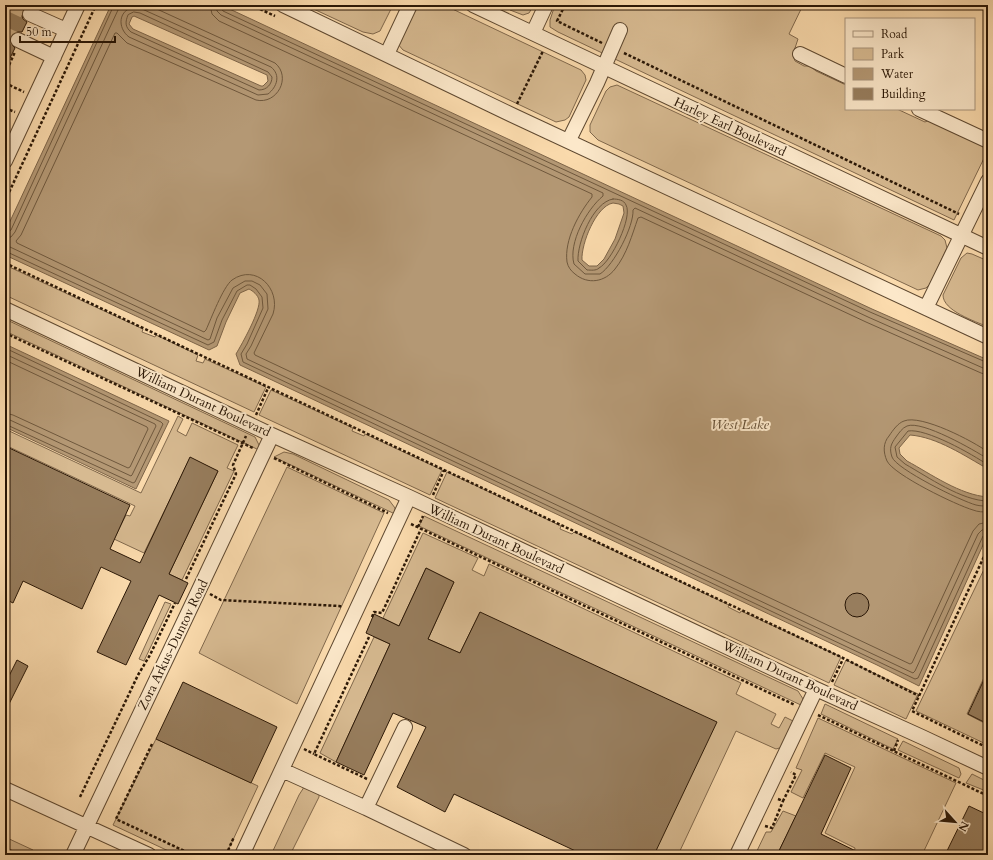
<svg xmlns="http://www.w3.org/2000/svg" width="993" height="860" font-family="Cardo,serif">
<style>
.green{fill:#d7ba91;stroke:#80684c}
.water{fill:#b49874;stroke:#7d6448;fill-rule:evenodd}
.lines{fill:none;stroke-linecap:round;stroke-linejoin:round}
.shore{stroke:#6f583d;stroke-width:1}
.building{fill:#977d5d;stroke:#2a1706}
.minor-tunnel{stroke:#d1b48c;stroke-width:14;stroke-dasharray:14 7;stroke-linecap:butt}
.minor-casing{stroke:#5e4830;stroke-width:16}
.path{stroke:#2a1706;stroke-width:2.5;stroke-dasharray:3 2;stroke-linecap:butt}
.minor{stroke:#fce8ca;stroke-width:14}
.rail{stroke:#2a1706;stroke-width:3;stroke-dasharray:7 7;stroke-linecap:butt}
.labels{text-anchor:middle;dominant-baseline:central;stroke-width:4;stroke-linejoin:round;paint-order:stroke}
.street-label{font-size:13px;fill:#2a1706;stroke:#fce8ca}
.water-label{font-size:14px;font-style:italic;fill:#614b32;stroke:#fce8ca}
</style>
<rect width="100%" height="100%" fill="#fbdbad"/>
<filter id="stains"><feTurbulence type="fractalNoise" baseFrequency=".005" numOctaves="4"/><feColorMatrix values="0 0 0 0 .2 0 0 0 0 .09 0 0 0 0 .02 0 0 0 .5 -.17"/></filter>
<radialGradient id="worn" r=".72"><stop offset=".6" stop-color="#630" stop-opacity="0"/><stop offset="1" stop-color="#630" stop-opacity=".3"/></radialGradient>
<path class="green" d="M 305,5 L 393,5 L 380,31 L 373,34 L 363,32 Z
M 412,5 L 444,5 L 581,70 L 585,75 L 586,80 L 569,117 L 565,120 L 556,122 L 403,50 L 397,43 Z
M 507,5 L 534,5 L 529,13 L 523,15 L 510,10 Z
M 555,5 L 803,5 L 789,34 L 798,39 L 793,54 L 795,61 L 804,66 L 810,66 L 816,71 L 846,85 L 846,109 L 897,109 L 925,122 L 938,116 L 988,142 L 988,150 L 954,220 L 558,32 L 550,27 L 550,20 Z
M 617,85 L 941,236 L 945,240 L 947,248 L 930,284 L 926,288 L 918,290 L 598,140 L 590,132 L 590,125 L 606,91 L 610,87 Z
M 967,253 L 972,254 L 988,261 L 988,327 C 975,321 943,311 943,295 L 961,258 Z
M 5,265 L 143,329 L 142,332 L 155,337 L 156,335 L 198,355 L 196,361 L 203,363 L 205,359 L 266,387 L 254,412 L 5,295 Z
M 5,319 L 255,437 L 259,445 L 259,450 L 5,331 Z
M 271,390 L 353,428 L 352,431 L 364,436 L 365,434 L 442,470 L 430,495 L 259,415 Z
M 178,416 L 183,419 L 177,431 L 186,436 L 192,423 L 238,445 L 227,468 L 234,471 L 182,580 L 169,574 L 218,471 L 190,458 L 144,553 L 114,539 L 126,515 L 130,516 L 135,506 L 5,445 L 5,429 L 141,493 Z
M 284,452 L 293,454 L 389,500 L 395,508 L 395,514 L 274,457 Z
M 287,467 L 384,513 L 297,704 L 199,653 Z
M 447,472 L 561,526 L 560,529 L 572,534 L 574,532 L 729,605 L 728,607 L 740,613 L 741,611 L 841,657 L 829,683 L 435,498 Z
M 424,516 L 798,691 L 803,699 L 803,706 L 419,526 Z
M 423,533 L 478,558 L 472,570 L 484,576 L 489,564 L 741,683 L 736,694 L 776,714 L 771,724 L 779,728 L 785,717 L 795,722 L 783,747 L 776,749 L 736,731 L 678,855 L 654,855 L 480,612 L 460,653 L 428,639 L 454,582 L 426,568 L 399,626 L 383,618 Z
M 988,561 L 988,669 L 967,714 L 988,725 L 988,745 L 916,711 Z
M 165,602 L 171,604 L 144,661 L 139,659 Z
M 374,637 L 390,644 L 336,762 L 320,753 Z
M 846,660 L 918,694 L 906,719 L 834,685 Z
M 825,704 L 898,739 L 893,749 L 821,714 Z
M 818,718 L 956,783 L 922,855 L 854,855 L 855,848 L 825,833 L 855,767 L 825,753 L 803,798 L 791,792 L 802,770 L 796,768 Z
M 156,739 L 258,786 L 226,855 L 177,855 L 113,825 Z
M 903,741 L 959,768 L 961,774 L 959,778 L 898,750 Z
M 972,774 L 986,781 L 987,788 L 986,791 L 966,783 Z
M 306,784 L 319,791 L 319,797 L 290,855 L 271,855 L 299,795 Z
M 783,811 L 796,816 L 777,855 L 755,855 L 766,832 L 771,832 Z
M 5,837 L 33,850 L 32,852 L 41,855 L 22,855 L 5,847 Z"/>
<path class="water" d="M 111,5 L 221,5 L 872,309 L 988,360 L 988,469 C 965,456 937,437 910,435 L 899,448 L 900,454 L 907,461 C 931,474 960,495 988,497 L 988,534 L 919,686 L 877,665 L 240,365 L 236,354 C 242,344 261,310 259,300 C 258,295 253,291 249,289 L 240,293 L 226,322 L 217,346 L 209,350 L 5,255 L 5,232 ZM 134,16 L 267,75 L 268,81 L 263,86 L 261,86 L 133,29 L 129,24 L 132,17 ZM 613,203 L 619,204 L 623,206 L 624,213 L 615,239 L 604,259 L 597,266 L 589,266 L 582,260 C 581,244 596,206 613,203 Z
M 5,344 L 169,421 L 136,489 L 5,427 Z"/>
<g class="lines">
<path class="shore" d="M 148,5 L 275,63 C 292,77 277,105 256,100 L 127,43 L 117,33 L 115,33 L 21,235 L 16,241 L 17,243 L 204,332 L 206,330 C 211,319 223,287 232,280 C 256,263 281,289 273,314 L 254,353 L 255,355 L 910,664 L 912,663 L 973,531 L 979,524 L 988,522
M 210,5 L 212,14 L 219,21 L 592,194 L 592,197 C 579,213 564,240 567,262 C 568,267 571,271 575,274 C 588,285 605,282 615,269 C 627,254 632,235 638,218 L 641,217 L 866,322 L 981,373 L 988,375
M 216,5 L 217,11 L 221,15 L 603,193 L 603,196 C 587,209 568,243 574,264 L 585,274 L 600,274 C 614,265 634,226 633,210 L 635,208 L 868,317 L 983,368 L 988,369
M 221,5 L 221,8 L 223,11 L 870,312 L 988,363
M 135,7 L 142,9 L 271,67 C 281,75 277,87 268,94 L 258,95 L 129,37 C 117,28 118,9 135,7 Z
M 134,12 L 140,13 L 268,72 L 272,77 C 272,84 267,90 259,90 L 131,32 C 125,27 125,22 128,15 Z
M 613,199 C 618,199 624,200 626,205 C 633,217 611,262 599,268 C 596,271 591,270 587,270 L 578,261 C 577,243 593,202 613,199 Z
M 5,233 L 8,232 L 11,230 L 114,5
M 5,238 L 11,237 L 15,232 L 118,10 L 119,5
M 5,246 L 10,247 L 208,340 L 210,339 L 217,318 L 233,288 L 245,281 L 252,281 L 260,285 L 267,294 L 268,309 L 251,346 L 246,354 L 247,359 L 913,673 L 915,671 L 978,534 L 982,530 L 988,528
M 5,251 L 208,345 L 214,342 L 222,320 L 237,291 L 247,285 L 250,285 L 256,289 L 262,297 L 263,308 L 247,344 L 241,354 L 243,362 L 915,679 L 918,678 L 983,536 L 985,534 L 988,534
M 5,348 L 161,422 L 163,424 L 135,482 L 133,483 L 5,424
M 5,354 L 155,424 L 156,426 L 132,475 L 131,476 L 10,420 L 5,419
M 5,360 L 147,427 L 148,429 L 130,467 L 128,468 L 13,415 L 5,413
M 988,452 C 973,441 921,414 904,421 C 898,423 893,430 889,436 C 883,443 883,452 887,461 C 894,475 956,505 973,510 C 978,512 983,512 988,512
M 988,459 C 974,450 922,420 907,426 C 902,428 899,433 896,437 C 891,444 889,448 892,457 C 896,469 961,501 976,505 C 980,506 984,506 988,506
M 988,465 C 972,454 926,428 908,431 L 895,447 L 897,457 L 905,464 C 928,477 962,501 988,501"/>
</g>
<path class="building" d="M 5,5 L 35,5 L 34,6 L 30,6 L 25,7 L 22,10 L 22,15 L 23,19 L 27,22 L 22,32 L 18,32 L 14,33 L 10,37 L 11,44 L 15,48 L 5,68 Z
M 5,446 L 130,505 L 110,549 L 140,563 L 190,457 L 218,471 L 169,574 L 188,583 L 178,604 L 159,595 L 126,665 L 97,652 L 131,581 L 101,567 L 82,609 L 23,581 L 13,603 L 5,599 Z
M 426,568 L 454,582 L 428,639 L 460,653 L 480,612 L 717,722 L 654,855 L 584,855 L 454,794 L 445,812 L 397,787 L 426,727 L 393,713 L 364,775 L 336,762 L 390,644 L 366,633 L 374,614 L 399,626 Z
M845 605a12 12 0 1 1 24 0a12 12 0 1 1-24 0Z
M 17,660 L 28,666 L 5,712 L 5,684 Z
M 988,671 L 988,724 L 968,714 Z
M 183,682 L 277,727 L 251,783 L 156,739 Z
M 825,755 L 851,768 L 821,834 L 864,855 L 777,855 Z
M 969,806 L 988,815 L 988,855 L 945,855 Z"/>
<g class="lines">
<path class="minor-tunnel" d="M 11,5 L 30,14
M 5,34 L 18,40"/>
<defs>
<path id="minor" d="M 283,5 L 512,115 L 988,337
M 473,5 L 988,248
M 30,14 L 66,30
M 533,33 L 546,5
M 18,40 L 54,57
M 387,54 L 410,5
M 800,54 L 846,76
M 919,109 L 988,141
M 569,140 L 597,83 L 620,30
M 5,161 L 78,5
M 926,308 L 988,181
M 5,309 L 272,435 L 409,497 L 816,689 L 922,737 L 988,768
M 282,770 L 366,808 L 464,855
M 5,789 L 149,855
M 366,808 L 405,727
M 73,855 L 198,592 L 272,435
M 242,855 L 409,497
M 737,855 L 816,689"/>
</defs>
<use href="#minor" class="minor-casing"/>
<path class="path" d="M 251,5 L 275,16
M 565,5 L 557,21 L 602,43
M 624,53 L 959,214
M 5,74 L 15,52
M 5,83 L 24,92
M 517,104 L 543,51
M 5,108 L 15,112
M 5,114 L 8,109
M 5,201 L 96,5
M 5,263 L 841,657 L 919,696
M 5,333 L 253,448
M 256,415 L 268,388
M 274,458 L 388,513
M 433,495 L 444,470
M 411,524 L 795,705
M 418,527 L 423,516
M 988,548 L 912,711 L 988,748
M 186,579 L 236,474 L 233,465 L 246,436
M 210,594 L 221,600 L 339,606 L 343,607
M 372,617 L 374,612 L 382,613 L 421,529
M 832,682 L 843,659
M 818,715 L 988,796
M 152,744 L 116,819 L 193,855
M 304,749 L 314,754
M 894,751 L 898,740
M 367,779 L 314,754 L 369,637
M 80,797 L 138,675 L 150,655 L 175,603
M 778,799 L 783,801 L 796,775 L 791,772
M 765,826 L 772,828 L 783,801
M 226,855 L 234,837"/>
<use href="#minor" class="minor"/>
<path class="rail" d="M 5,851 L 15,855"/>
</g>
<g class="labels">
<g class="street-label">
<text transform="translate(730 127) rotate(25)">Harley Earl Boulevard</text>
<text transform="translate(203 402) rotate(25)">William Durant Boulevard</text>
<text transform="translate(496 539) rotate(25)">William Durant Boulevard</text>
<text transform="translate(173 645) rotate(-64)">Zora Arkus-Duntov Road</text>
<text transform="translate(790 676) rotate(25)">William Durant Boulevard</text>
</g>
<g class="water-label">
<text x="740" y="424">West Lake</text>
</g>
</g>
<rect width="993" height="860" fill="none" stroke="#fbdbad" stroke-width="20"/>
<rect x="6" y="6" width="981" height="848" fill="none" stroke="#2a1706" stroke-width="2"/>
<rect x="10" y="10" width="973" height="840" fill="none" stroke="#2a1706"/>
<rect x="845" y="18" width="130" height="92" fill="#fce8ca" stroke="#a8947c"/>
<rect x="853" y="31" width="20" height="6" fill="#fce8ca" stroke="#a8947c"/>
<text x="881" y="38" font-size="12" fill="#2a1706">Road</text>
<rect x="853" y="48" width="20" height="12" fill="#d7ba91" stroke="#a8947c"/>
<text x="881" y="58" font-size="12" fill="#2a1706">Park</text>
<rect x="853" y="68" width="20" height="12" fill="#b49874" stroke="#a8947c"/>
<text x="881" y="78" font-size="12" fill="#2a1706">Water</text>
<rect x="853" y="88" width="20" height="12" fill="#977d5d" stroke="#a8947c"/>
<text x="881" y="98" font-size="12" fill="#2a1706">Building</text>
<g transform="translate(955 822) rotate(117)" stroke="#fce8ca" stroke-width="3" paint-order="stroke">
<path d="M0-3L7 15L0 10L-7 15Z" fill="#2a1706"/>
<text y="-6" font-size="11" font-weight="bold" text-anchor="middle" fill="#2a1706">N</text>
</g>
<path d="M20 36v6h95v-6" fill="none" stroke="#2a1706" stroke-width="2"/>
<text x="26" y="36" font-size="12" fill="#2a1706" stroke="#fce8ca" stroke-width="3" paint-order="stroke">50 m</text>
<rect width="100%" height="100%" filter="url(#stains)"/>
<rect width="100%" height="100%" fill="url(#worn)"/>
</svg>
